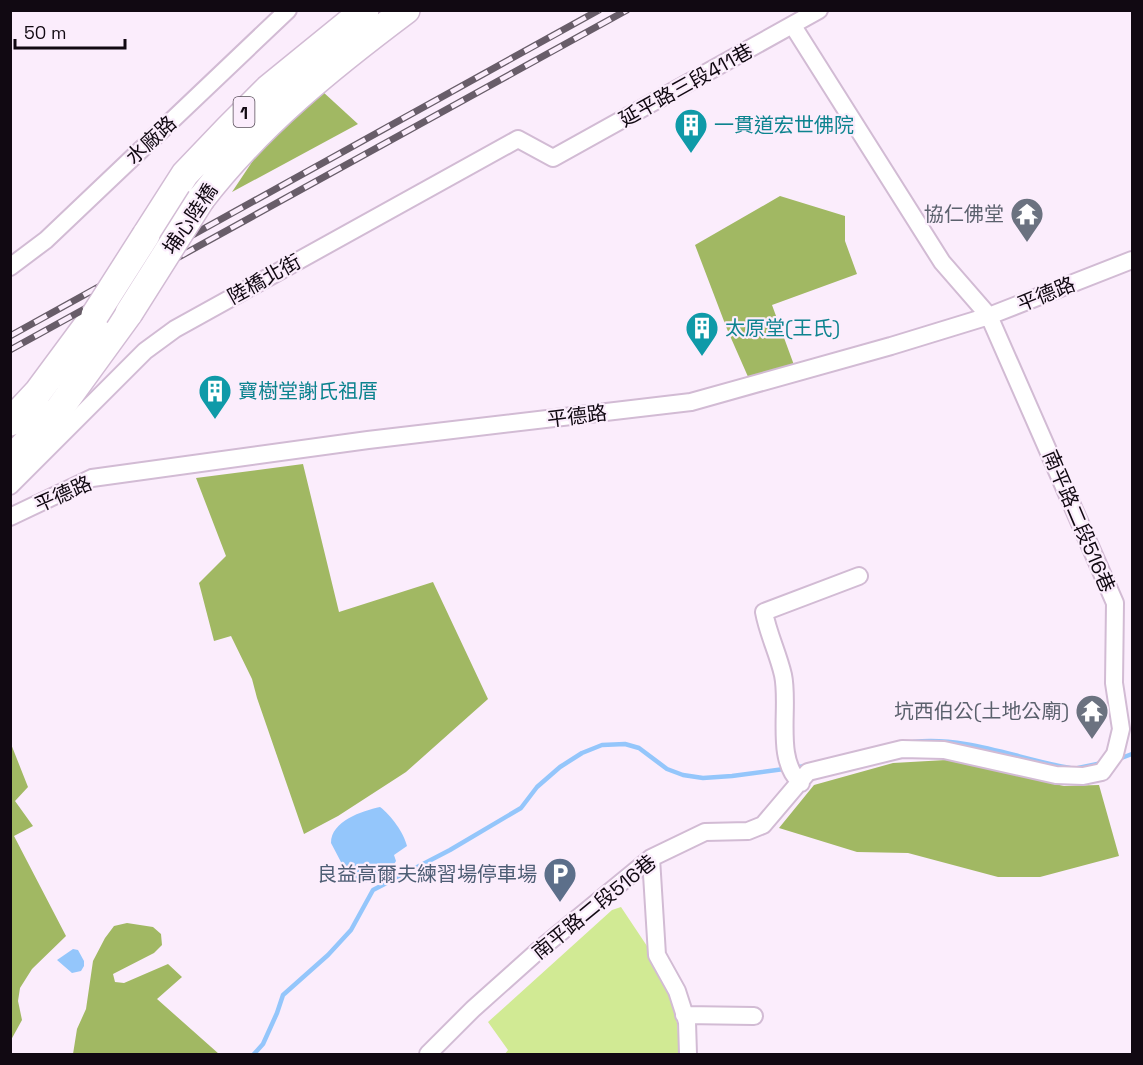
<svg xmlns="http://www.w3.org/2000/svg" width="1143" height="1065" font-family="'Space Grotesk','Noto Sans TC',sans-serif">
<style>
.green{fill:#d1ea94}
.forest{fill:#a1b863}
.water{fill:#94c6fb}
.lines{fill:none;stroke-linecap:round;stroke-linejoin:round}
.stream{stroke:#94c6fb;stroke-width:4.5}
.minor-casing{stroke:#d2bbd4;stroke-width:20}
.primary-casing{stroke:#d2bbd4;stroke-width:30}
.minor{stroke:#fff;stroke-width:16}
.primary{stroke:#fff;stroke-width:27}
.rail-casing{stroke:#685d69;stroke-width:7}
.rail{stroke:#fbedfc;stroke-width:4.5;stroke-dasharray:14;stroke-linecap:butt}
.primary-bridge-casing{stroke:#d2bbd4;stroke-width:30;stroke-linecap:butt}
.primary-bridge{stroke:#fff;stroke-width:27}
.labels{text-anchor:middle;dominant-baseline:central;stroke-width:4.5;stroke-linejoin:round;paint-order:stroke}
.shield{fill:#fbedfc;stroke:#574d58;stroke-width:1.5}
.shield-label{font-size:18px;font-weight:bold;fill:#110912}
.street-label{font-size:20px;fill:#110912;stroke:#fbedfc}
.culture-label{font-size:20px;fill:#0d838f;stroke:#fbedfc;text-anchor:start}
.worship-label{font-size:20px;fill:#5b616d;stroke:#fbedfc;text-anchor:end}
.service-label{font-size:20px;fill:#4e5e75;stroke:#fbedfc;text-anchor:end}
</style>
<rect width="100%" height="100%" fill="#fbedfc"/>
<path class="green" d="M 621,907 L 647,946 L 675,1003 L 680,1054 L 505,1054 L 508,1050 L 488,1022 L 612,910 Z"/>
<path class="forest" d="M 322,91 L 358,124 L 232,192 L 258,153 Z
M 780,196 L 845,216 L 845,241 L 857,274 L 772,305 L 794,365 L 749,379 L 727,329 L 695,245 Z
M 303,464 L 339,612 L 433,582 L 488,699 L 406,772 L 338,816 L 304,834 L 257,698 L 252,679 L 231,636 L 214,641 L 199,583 L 226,556 L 196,478 Z
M 11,744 L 28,787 L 15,801 L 33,826 L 14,836 L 66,936 L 32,969 L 20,988 L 18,1001 L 22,1020 L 11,1040 Z
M 946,760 L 1064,786 L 1099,785 L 1119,856 L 1040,877 L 998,877 L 908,853 L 857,852 L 779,828 L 814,785 L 893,763 Z
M 127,923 L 153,927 L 161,934 L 162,945 L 154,953 L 113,974 L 115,982 L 124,983 L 168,964 L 182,977 L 157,999 L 219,1054 L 73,1054 L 77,1029 L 86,1009 L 93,961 L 105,938 L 114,926 Z"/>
<path class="water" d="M 380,807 C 391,815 404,833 407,846 L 394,855 L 396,861 C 389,875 367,886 352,883 L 331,843 C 331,821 362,811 380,807 Z
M 73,949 L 78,950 L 84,961 L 84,966 L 81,971 L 72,973 L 57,960 Z"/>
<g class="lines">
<path class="stream" d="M 913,742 C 966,736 1018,759 1070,768
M 1116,760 L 1132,754
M 1078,768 L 1102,763
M 254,1054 L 263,1044 L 277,1013 L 283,995 L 328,955 L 351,930 L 373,890 L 450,850 L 521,808 L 537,787 L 560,767 L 582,753 L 602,745 L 625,744 L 639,748 L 667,769 L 683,775 L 703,778 L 732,776 L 806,766"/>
<defs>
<path id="minor" d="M 10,267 L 46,240 L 288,10
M 10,486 L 145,351 L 175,329 L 518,139 L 553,158 L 819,10
M 10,517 L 92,478 L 368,440 L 691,402 L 891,346 L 989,316 L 1132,260
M 801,783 C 774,760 790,707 783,675 C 778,653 768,634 764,612 L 859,576
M 651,858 L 657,955 L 677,991 L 687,1022 L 688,1054
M 684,1015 L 754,1016
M 428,1054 L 473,1009 L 539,950 L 651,858 L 705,832 L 748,831 L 763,825 L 808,772 L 902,749 L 944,750 L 1056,775 L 1083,776 L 1102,772 L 1115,754 L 1121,729 L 1114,683 L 1115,603 L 989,316 L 942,262 L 793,26"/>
<path id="primary" d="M 201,199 C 259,124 330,67 406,10
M 146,235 L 185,174 L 228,129 L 268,89 L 365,10
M 10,422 L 38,392 L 95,315
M 10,460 L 60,408 L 129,313"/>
</defs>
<use href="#minor" class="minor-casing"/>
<use href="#primary" class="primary-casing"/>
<use href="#minor" class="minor"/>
<use href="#primary" class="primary"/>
<defs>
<path id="rail" d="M 10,336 L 599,10
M 10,350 L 627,10"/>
</defs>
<use href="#rail" class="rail-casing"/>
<use href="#rail" class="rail"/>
<defs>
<path id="primary-bridge" d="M 129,313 L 201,199
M 95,315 L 146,235"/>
</defs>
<use href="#primary-bridge" class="primary-bridge-casing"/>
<use href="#primary-bridge" class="primary-bridge"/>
</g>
<defs>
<symbol id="building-pin" viewBox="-11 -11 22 30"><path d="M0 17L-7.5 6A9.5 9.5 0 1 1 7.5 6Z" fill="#0f9aa8" stroke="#fbedfc"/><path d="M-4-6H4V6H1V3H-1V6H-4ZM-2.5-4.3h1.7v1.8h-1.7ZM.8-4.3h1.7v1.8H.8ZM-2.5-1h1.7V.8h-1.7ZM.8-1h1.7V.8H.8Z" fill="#fff"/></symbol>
<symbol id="temple-pin" viewBox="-11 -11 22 30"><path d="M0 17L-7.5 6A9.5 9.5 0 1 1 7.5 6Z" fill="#6b7280" stroke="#fbedfc"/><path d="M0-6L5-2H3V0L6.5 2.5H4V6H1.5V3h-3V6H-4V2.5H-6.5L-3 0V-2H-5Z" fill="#fff"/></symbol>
<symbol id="parking-pin" viewBox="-11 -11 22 30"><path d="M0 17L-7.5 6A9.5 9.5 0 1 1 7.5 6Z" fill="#5c6f8a" stroke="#fbedfc"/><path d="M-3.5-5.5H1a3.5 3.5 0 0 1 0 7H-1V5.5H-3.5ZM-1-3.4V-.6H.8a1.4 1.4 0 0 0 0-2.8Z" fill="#fff"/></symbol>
</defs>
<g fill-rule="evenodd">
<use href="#building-pin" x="672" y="106" width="38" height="52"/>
<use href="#temple-pin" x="1008" y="195" width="38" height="52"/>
<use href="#building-pin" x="683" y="309" width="38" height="52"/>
<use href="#building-pin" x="196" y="372" width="38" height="52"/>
<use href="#temple-pin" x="1073" y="692" width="38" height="52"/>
<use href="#parking-pin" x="541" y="855" width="38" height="52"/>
</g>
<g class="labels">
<rect class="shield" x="233.5" y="97" width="21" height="30" rx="4.5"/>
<g class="shield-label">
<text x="244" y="112">1</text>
</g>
<g class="street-label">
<text transform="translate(686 85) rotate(-29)">延平路三段411巷</text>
<text transform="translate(151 140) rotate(-43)">水廠路</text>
<text transform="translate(190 219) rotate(-56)">埔心陸橋</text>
<text transform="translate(264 279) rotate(-29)">陸橋北街</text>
<text transform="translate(1046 294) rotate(-22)">平德路</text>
<text transform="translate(577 416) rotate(-7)">平德路</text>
<text transform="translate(63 494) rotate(-24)">平德路</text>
<text transform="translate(1079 521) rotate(67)">南平路二段516巷</text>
<text transform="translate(594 907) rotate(-39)">南平路二段516巷</text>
</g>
<g class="culture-label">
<text x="714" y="125">一貫道宏世佛院</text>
<text x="725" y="328">太原堂(王氏)</text>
<text x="238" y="391">寶樹堂謝氏祖厝</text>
</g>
<g class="worship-label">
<text x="1004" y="214">協仁佛堂</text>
<text x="1069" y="711">坑西伯公(土地公廟)</text>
</g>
<g class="service-label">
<text x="537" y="874">良益高爾夫練習場停車場</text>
</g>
</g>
<rect width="1143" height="1065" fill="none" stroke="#110912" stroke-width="24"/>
<path d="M15 39v9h110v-9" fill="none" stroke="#110912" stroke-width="3"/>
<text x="24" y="39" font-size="18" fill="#110912" stroke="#fbedfc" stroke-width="4.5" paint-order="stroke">50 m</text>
</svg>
